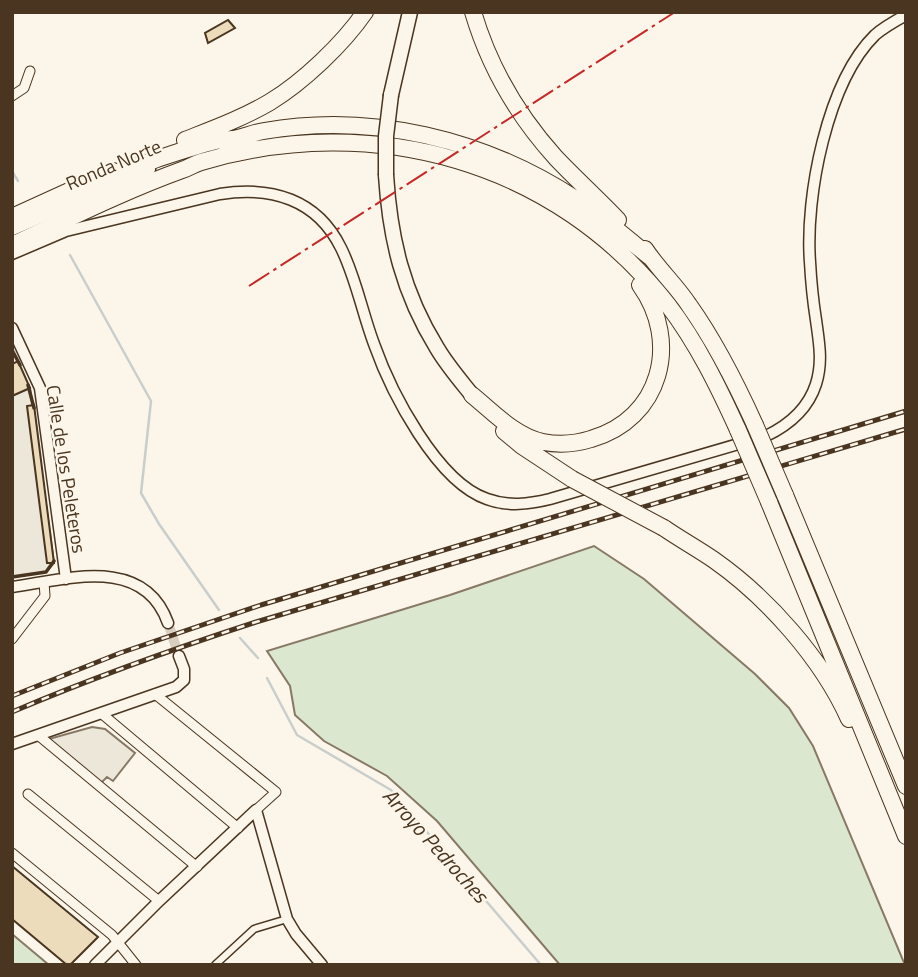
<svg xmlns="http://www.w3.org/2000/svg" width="918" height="977" font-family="'Titillium Web',sans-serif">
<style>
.green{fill:#dce7d0;stroke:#887966;stroke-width:2}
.parking{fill:#ede7d9;stroke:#887966;stroke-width:2}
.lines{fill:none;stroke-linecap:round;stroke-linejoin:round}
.stream{stroke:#c9cecd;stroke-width:2.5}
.building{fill:#ecdcbc;stroke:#4a3520;stroke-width:2}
.tertiary-tunnel{stroke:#d8cfc1;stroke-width:10;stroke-dasharray:10 5;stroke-linecap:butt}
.pedestrian-casing{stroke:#4a3520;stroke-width:9}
.minor-casing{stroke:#4a3520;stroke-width:11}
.tertiary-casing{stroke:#4a3520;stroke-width:13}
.trunk-casing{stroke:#4a3520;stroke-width:17}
.motorway-casing{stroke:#4a3520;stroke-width:18}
.pedestrian{stroke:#fbf6e9;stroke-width:6}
.minor{stroke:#fbf6e9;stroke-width:9}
.tertiary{stroke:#fbf6e9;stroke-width:10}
.trunk{stroke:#fbf6e9;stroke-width:14}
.motorway{stroke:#fbf6e9;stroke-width:16}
.rail-casing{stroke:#4a3520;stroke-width:5}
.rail{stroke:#fbf6e9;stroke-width:2.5;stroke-dasharray:8;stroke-linecap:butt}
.trunk-bridge-casing{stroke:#4a3520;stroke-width:17;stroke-linecap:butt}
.motorway-bridge-casing{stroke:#4a3520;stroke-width:18;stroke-linecap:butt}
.trunk-bridge{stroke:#fbf6e9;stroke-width:14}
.motorway-bridge{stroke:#fbf6e9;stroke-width:16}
.wall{stroke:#4a3520;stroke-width:3.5}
.power{stroke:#c62828;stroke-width:2;stroke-dasharray:24 5 3.5 5;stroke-linecap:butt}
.labels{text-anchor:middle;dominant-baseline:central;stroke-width:5;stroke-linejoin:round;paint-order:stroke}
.street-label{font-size:19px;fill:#4a3520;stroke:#fbf6e9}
.water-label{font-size:21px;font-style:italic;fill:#4a3520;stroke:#fbf6e9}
</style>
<rect width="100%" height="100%" fill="#fbf6e9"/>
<path class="green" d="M 594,546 L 644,579 L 755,674 L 789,708 L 813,746 L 905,965 L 560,965 L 437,821 L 387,776 L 324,741 L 295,715 L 290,686 L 267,651 L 450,595 Z
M 12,934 L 49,965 L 12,965 Z"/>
<path class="parking" d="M 30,388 L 54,563 L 46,572 L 12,577 L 12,396 Z
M 92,727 L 105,729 L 135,753 L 113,781 L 107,777 L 101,783 L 49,739 Z"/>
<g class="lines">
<path class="stream" d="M 12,171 L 18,181
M 70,255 L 151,401 L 141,493 L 159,524 L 219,610
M 240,638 L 258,658
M 267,678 L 297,735 L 391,790 L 541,965"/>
</g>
<path class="building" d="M 228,20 L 235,28 L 208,43 L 205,33 Z
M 18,361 L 30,388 L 12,396 L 12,364 Z
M 34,405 L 54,563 L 47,563 L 27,406 Z
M 12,866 L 98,937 L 70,965 L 67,965 L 12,919 Z"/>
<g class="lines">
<path class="tertiary-tunnel" d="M 168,623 L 179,656"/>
<defs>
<path id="pedestrian" d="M 215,965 L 254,929 L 287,919"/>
<path id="minor" d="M 12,96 L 24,88 L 30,71
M 12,639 L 45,596 L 44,582
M 155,694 L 276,792 L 256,810
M 101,713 L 238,828
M 38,735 L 197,867
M 28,794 L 159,901
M 12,853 L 112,935 L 136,965"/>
<path id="tertiary" d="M 12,254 L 66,231 L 220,194 C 271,186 317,199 341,248 C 356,278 362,312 374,344 C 391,392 437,482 487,499 C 509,507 529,504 550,499 L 766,436 C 789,425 808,409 816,384 C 823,362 819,342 816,320 C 813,301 811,281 810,262 C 805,197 827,82 875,35 C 884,27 895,21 906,15
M 12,328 L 40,388 L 66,579
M 12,587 C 67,579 144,555 168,623
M 12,744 L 176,687 L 184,680 L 184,669 L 179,656
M 95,965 L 159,901 L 256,810 L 287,919 L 296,934 L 322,965"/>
<path id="trunk" d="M 391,95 L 410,12
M 386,175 C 390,239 403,293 437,348 C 447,365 460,380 472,395
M 12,228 L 148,169"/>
<path id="motorway" d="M 473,12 C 489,66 518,116 556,158 C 576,179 598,199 618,220
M 185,140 C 213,129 243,118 270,102 C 303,82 343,44 365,12
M 105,175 C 126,171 145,163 166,156 C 181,151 196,146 212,142 C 218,140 226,140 233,139 C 243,137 253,133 264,131 C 372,112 483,139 574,198 C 601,215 625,237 650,257
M 12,217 L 113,171
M 12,245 C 68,219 124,191 182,170 C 189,168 194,164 201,162 C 374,111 556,161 668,305 C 697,343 718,386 738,430
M 645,249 C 658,269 676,285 689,305 C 716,343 736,383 755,425
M 472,395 C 493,412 516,437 543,442 C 559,445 575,444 591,439 C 661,419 681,342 640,285
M 504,431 L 522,446 L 572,479
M 785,495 L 906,786
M 769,502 L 906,836
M 664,528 C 680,539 698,549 714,560 C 768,598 822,659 849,719"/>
</defs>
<use href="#pedestrian" class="pedestrian-casing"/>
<use href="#minor" class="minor-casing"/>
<use href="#tertiary" class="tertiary-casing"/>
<use href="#trunk" class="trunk-casing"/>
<use href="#motorway" class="motorway-casing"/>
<use href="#pedestrian" class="pedestrian"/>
<use href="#minor" class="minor"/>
<use href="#tertiary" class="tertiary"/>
<use href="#trunk" class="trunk"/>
<use href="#motorway" class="motorway"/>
<defs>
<path id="rail" d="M 12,696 L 120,653 L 261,605 L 906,411
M 12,712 C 92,678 173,649 256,622 L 906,429"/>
</defs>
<use href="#rail" class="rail-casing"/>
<use href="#rail" class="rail"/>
<defs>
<path id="trunk-bridge" d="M 386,175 L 386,136 L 391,95"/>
<path id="motorway-bridge" d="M 755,425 L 785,495
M 738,430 L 769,502
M 572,479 L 664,528"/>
</defs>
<use href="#trunk-bridge" class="trunk-bridge-casing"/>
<use href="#motorway-bridge" class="motorway-bridge-casing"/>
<use href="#trunk-bridge" class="trunk-bridge"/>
<use href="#motorway-bridge" class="motorway-bridge"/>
<path class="wall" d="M 12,350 L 20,365
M 28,385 L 34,408
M 12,577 L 46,572 L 54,561"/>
<path class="power" d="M 249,286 L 675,12"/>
</g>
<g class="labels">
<g class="street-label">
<text transform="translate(113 164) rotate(-23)">Ronda Norte</text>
<text transform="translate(67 469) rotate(81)">Calle de los Peleteros</text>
</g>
<g class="water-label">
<text transform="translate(436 845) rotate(48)">Arroyo Pedroches</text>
</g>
</g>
<rect width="918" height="977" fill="none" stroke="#4a3520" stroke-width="28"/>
</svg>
